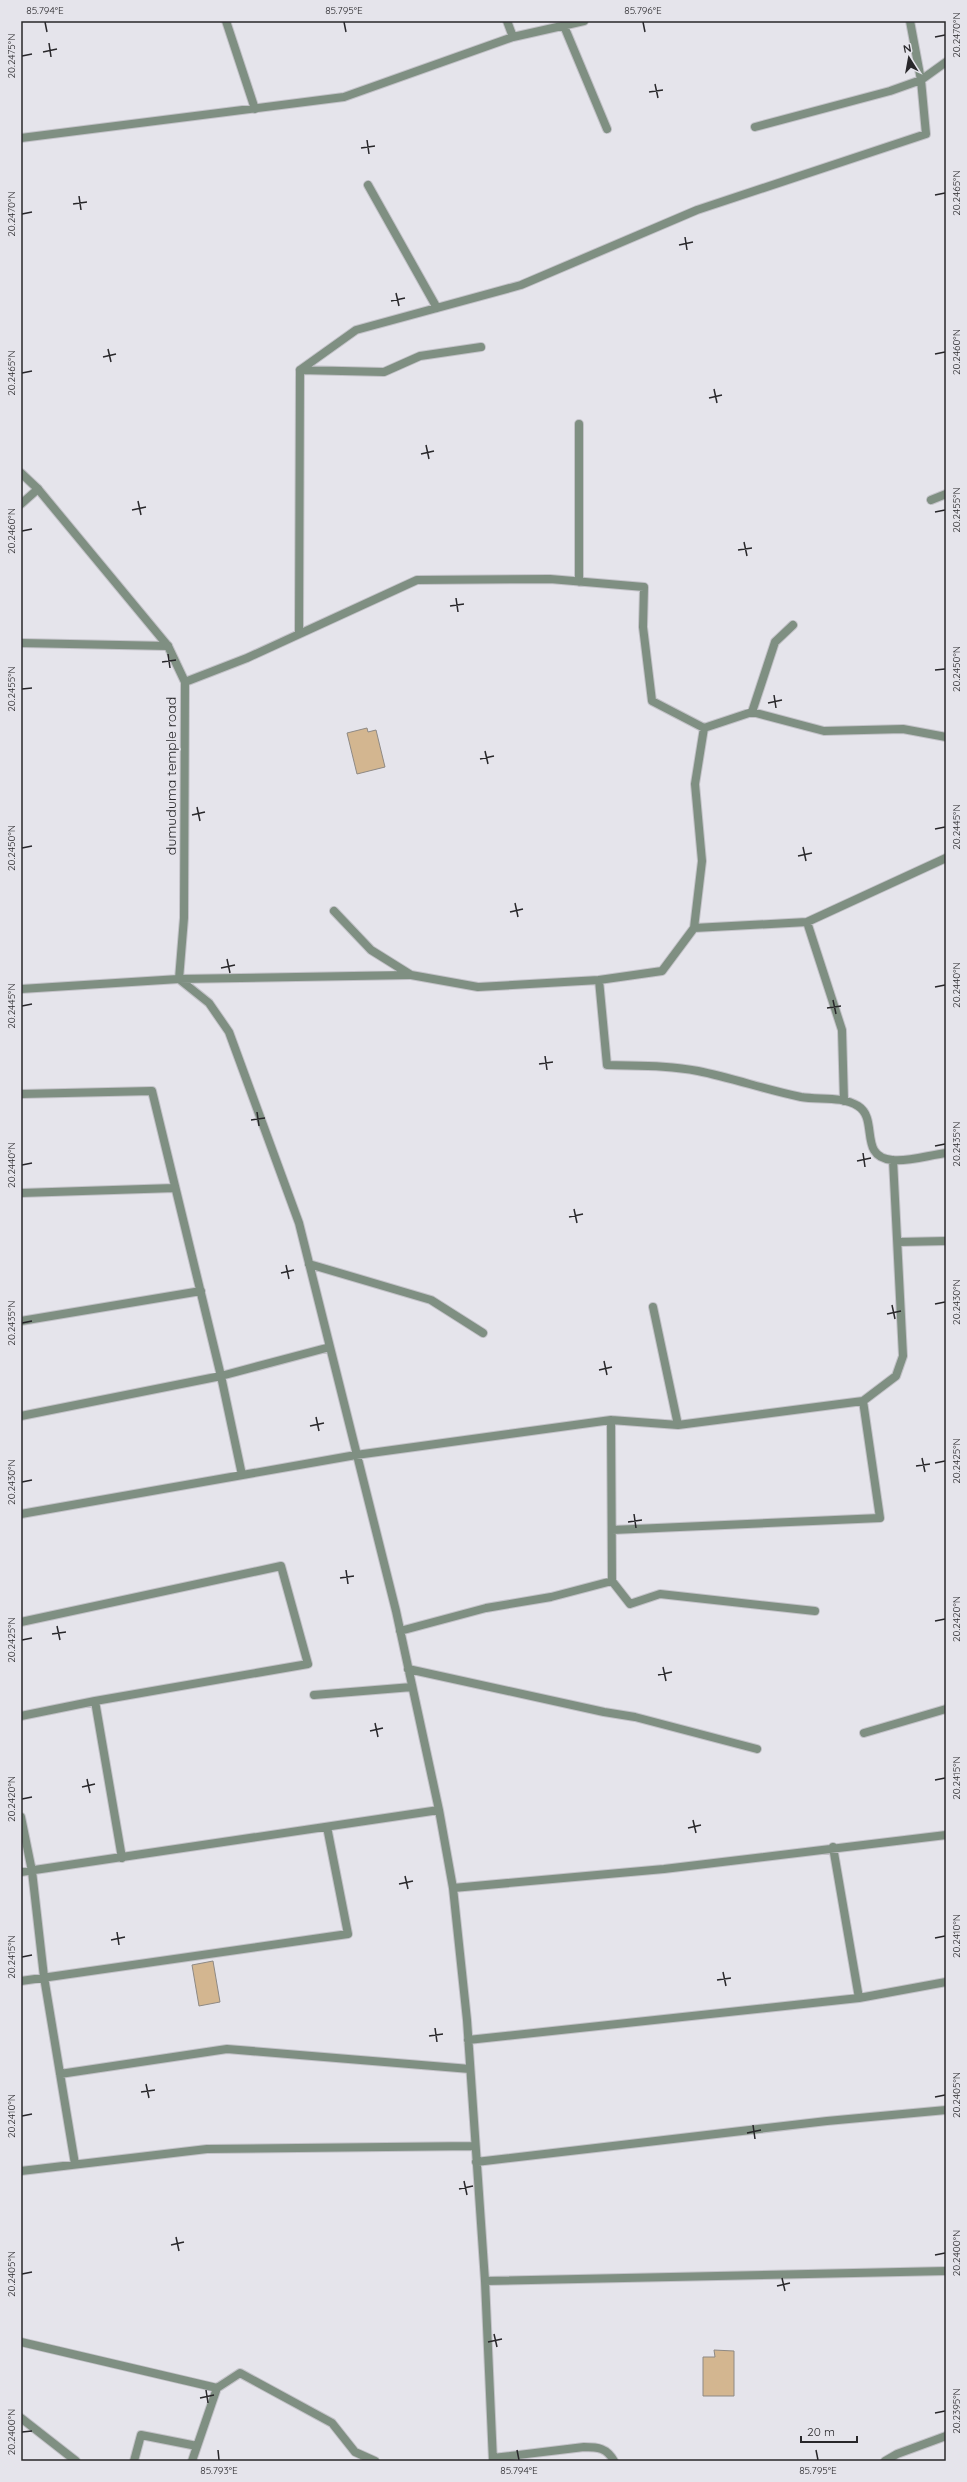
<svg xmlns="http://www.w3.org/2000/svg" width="967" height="2482" font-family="Quicksand,sans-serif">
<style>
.building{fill:#d3b690;stroke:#8e8984}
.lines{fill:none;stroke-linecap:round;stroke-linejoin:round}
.minor-casing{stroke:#c3c2c8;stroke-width:10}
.tertiary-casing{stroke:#c3c2c8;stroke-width:10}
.minor{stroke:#7f8f82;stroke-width:8}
.tertiary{stroke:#7f8f82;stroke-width:8}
.ticks{fill:none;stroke:#28272a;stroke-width:1.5}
.labels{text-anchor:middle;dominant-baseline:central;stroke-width:3.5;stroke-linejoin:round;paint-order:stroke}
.street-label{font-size:14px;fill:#28272a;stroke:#e5e4eb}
.neatline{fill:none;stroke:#28272a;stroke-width:1.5}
.ticks-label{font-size:10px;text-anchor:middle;fill:#28272a}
</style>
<rect width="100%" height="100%" fill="#e5e4eb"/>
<path class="building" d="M 367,728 L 368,732 L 376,730 L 385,767 L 357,774 L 347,733 Z
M 213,1961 L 220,2002 L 199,2006 L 192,1965 Z
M 714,2350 L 734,2351 L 734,2396 L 703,2396 L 703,2357 L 715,2357 Z"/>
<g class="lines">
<defs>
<path id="minor" d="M 226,21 L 255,109
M 507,21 L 513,37
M 564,26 L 607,129
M 755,127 L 890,91 L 921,80 L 946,62
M 21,138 L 344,97 L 513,37 L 584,21
M 368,185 L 437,308
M 300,370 L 356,330 L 521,285 L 697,210 L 926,134 L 921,80 L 910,21
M 579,424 L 579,582
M 931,500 L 946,494
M 21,504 L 38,489
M 299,633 L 300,370 L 384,372 L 420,356 L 481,347
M 21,643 L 168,646
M 185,682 L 247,658 L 417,580 L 550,579 L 644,587 L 643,627 L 652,701 L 704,728 L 752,712 L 824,731 L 903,729 L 946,737
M 752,712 L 775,642 L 793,625
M 334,911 L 371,950 L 411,975 L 478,987 L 599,980 L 607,1065 C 638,1066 668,1065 698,1071 C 733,1078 766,1090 801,1097 C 819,1100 842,1096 858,1106 C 879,1119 858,1157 892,1160 C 909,1162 929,1155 946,1153
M 694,928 L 807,922
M 179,979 L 209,1003 L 229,1032 L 299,1223 L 396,1611 L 439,1810 L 453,1888 L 467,2020 L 485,2281 L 493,2461
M 179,979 L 410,975
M 599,980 L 662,971 L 694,928 L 702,861 L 695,784 L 704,728
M 21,1094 L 152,1091 L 221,1376 L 330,1347
M 844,1101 L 842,1030 L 807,922 L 946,858
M 21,1193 L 175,1188
M 899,1242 L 946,1241
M 309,1264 L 431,1300 L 483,1333
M 653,1307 L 678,1425
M 21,1321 L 201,1291
M 21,1416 L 221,1376 L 242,1475
M 611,1420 L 678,1425 L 863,1401 L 896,1376 L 903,1356 L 893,1160
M 21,1514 L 356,1455 L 611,1420 L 612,1581
M 612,1530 L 880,1518 L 863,1401
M 21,1622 L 281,1566 L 308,1664 L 95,1701 L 122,1858
M 400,1631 L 486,1608 L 551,1597 L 612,1581 L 630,1604 L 660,1594 L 815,1611
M 408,1669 L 604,1712 L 635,1717 L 757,1749
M 314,1695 L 412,1687
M 21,1716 L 95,1701
M 864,1733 L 946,1709
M 21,1817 L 32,1871 L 44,1977 L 75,2164
M 833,1847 L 859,1998
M 21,1872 L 439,1810
M 453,1888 L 664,1869 L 946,1835
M 21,1981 L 348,1934 L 327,1827
M 468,2040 L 859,1998 L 946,1982
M 60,2074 L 227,2049 L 470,2069
M 476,2162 L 827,2121 L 946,2110
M 21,2171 L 207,2149 L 474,2146
M 485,2281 L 946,2271
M 21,2342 L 217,2388 L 192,2461
M 217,2388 L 240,2373 L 332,2423 L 355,2452 L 375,2461
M 21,2418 L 76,2461
M 493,2458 L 584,2447 C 598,2447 607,2448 614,2461
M 134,2461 L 141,2435 L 197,2446
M 885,2461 L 897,2454 L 946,2436"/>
<path id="tertiary" d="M 21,473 L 38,489 L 168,646 L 185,682 L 184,918 L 179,979 L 21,989"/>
</defs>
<use href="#minor" class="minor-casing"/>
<use href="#tertiary" class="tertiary-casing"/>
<use href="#minor" class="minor"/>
<use href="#tertiary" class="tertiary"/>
</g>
<path class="ticks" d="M 45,22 L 47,32M 344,22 L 346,32M 643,22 L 645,32M 935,37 L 945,35M 49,43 L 51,57M 43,52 L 57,49M 22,56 L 32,54M 655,84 L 658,98M 649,92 L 663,90M 367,140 L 369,154M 361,148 L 375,146M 935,195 L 945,193M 79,196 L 81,210M 73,204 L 87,202M 22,214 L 32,212M 685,237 L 687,250M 679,245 L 693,242M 396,293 L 399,306M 391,301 L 405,298M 108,349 L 111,362M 935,354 L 945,352M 103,357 L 116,354M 22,373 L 32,371M 714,389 L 717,403M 709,398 L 722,395M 426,445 L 429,459M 421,454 L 434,451M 138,501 L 141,515M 132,510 L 146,507M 935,512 L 945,510M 22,531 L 32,529M 744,542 L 747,556M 738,550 L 752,548M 456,598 L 458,612M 450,606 L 464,604M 168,654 L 170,668M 162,662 L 176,660M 935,670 L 945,669M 22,689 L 32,688M 774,695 L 776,708M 768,703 L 782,700M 485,751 L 488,764M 480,759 L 494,756M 197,807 L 200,821M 192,815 L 205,812M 935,829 L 945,827M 803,847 L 806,861M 22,848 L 32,846M 798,856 L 812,853M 515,903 L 518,917M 510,912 L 523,909M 227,959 L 230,973M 221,968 L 235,965M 935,987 L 945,985M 833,1000 L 836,1014M 22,1006 L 32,1004M 827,1008 L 841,1006M 545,1056 L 547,1070M 539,1064 L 553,1062M 257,1112 L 259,1126M 251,1120 L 265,1118M 935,1146 L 945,1144M 863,1153 L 865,1167M 857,1161 L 871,1158M 22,1165 L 32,1163M 574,1209 L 577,1223M 569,1217 L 583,1214M 286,1265 L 289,1279M 281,1273 L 294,1270M 935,1304 L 945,1302M 892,1305 L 895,1319M 887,1314 L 901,1311M 22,1323 L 32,1321M 604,1361 L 607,1375M 599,1370 L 612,1367M 316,1417 L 319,1431M 310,1426 L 324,1423M 922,1458 L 925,1472M 935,1463 L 945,1461M 916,1466 L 930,1464M 22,1482 L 32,1480M 634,1514 L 636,1528M 628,1522 L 642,1520M 346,1570 L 348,1584M 340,1578 L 354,1576M 935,1621 L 945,1619M 57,1626 L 60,1640M 52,1634 L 66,1632M 22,1640 L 32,1638M 663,1667 L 666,1681M 658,1675 L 672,1672M 375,1723 L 378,1737M 370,1731 L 383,1728M 87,1779 L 90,1793M 935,1780 L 945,1778M 82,1787 L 95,1784M 22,1799 L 32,1797M 693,1820 L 696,1833M 688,1828 L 701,1825M 405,1876 L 408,1889M 399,1884 L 413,1881M 117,1932 L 119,1945M 935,1938 L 945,1936M 111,1940 L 125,1937M 22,1957 L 32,1955M 723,1972 L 726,1986M 717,1980 L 731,1978M 435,2028 L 437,2042M 429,2036 L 443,2034M 146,2084 L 149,2098M 141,2092 L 155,2090M 935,2097 L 945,2095M 22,2116 L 32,2114M 753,2125 L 755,2139M 747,2133 L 761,2130M 464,2181 L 467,2195M 459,2189 L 473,2186M 176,2237 L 179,2251M 171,2245 L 184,2242M 935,2255 L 945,2253M 22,2274 L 32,2272M 782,2278 L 785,2291M 777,2286 L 790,2283M 494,2334 L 497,2347M 488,2342 L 502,2339M 206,2390 L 208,2403M 200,2398 L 214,2395M 935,2413 L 945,2411M 22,2432 L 32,2431M 218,2450 L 219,2460M 517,2450 L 519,2460M 816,2450 L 818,2460"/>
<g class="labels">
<g class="street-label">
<text transform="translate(171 776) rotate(-90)">dumuduma temple road</text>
</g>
</g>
<rect width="967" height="2482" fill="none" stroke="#e5e4eb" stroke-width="44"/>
<g transform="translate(909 58) rotate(349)" stroke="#e5e4eb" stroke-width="3" paint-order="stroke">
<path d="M0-3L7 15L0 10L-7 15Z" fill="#28272a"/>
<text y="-6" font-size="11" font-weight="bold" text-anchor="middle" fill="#28272a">N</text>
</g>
<path d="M801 2436v6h56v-6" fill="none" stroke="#28272a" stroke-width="2"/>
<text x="807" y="2436" font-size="12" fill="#28272a" stroke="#e5e4eb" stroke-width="3" paint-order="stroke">20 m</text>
<rect x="22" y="22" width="923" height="2438" class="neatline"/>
<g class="ticks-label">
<text x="45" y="14">85.794°E</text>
<text x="344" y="14">85.795°E</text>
<text x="643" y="14">85.796°E</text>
<text transform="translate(956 35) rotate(-90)" y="4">20.2470°N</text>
<text transform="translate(11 56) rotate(-90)" y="4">20.2475°N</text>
<text transform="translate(956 193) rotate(-90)" y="4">20.2465°N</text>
<text transform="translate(11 214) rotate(-90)" y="4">20.2470°N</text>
<text transform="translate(956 352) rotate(-90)" y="4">20.2460°N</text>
<text transform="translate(11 373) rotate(-90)" y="4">20.2465°N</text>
<text transform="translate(956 510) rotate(-90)" y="4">20.2455°N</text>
<text transform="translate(11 531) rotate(-90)" y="4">20.2460°N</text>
<text transform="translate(956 669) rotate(-90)" y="4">20.2450°N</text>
<text transform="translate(11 689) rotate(-90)" y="4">20.2455°N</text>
<text transform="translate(956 827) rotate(-90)" y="4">20.2445°N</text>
<text transform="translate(11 848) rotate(-90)" y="4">20.2450°N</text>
<text transform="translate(956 985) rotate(-90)" y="4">20.2440°N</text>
<text transform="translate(11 1006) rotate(-90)" y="4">20.2445°N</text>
<text transform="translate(956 1144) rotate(-90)" y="4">20.2435°N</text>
<text transform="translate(11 1165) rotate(-90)" y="4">20.2440°N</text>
<text transform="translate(956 1302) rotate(-90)" y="4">20.2430°N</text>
<text transform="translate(11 1323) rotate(-90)" y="4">20.2435°N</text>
<text transform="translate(956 1461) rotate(-90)" y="4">20.2425°N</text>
<text transform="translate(11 1482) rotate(-90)" y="4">20.2430°N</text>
<text transform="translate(956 1619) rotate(-90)" y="4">20.2420°N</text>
<text transform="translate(11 1640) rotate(-90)" y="4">20.2425°N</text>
<text transform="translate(956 1778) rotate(-90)" y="4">20.2415°N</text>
<text transform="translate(11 1799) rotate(-90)" y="4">20.2420°N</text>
<text transform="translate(956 1936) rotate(-90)" y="4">20.2410°N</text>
<text transform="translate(11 1957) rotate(-90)" y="4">20.2415°N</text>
<text transform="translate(956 2095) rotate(-90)" y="4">20.2405°N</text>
<text transform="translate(11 2116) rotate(-90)" y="4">20.2410°N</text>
<text transform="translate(956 2253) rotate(-90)" y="4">20.2400°N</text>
<text transform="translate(11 2274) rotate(-90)" y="4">20.2405°N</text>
<text transform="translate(956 2411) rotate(-90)" y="4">20.2395°N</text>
<text transform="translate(11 2432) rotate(-90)" y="4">20.2400°N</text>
<text x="219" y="2474">85.793°E</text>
<text x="519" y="2474">85.794°E</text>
<text x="818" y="2474">85.795°E</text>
</g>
</svg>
